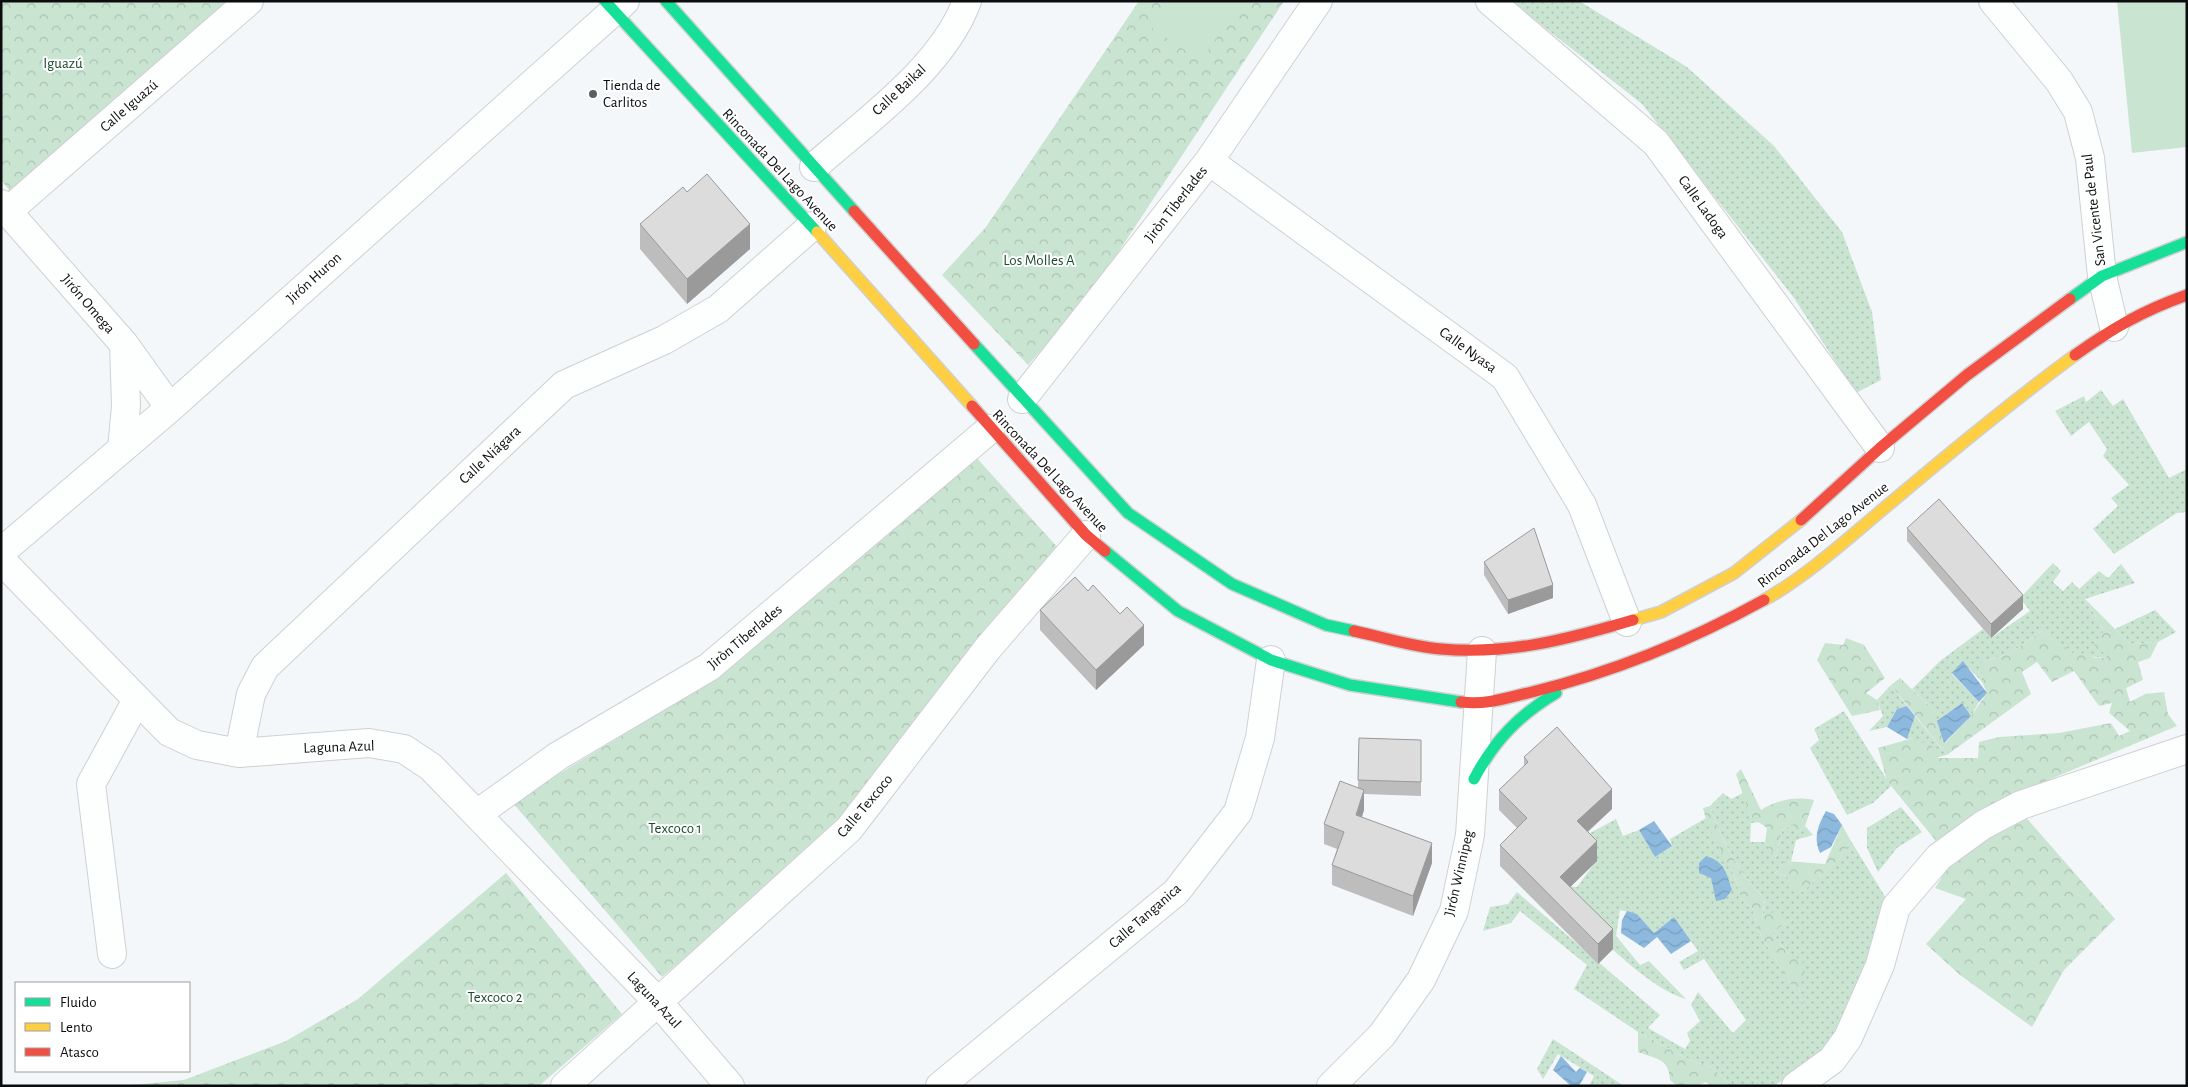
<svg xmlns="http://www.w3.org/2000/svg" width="2188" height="1087" font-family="'Alegreya Sans',sans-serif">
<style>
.grass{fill:url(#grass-dots)}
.forest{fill:url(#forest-crowns)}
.pitch{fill:#cae4d2}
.water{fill:url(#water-waves)}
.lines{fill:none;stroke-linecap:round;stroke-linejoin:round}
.street-casing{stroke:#cfd0d1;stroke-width:30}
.fast-casing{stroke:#cfd0d1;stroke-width:14}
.slow-casing{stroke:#cfd0d1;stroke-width:14}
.jam-casing{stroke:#cfd0d1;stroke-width:14}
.street{stroke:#fdfefe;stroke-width:28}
.fast{stroke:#16e098;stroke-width:11}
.slow{stroke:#ffcf43;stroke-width:11}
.jam{stroke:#f24e42;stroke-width:11}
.wall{fill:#bdbdbe}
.shaded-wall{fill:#9a9a9b}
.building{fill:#dcdcdd;stroke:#9a9a9b}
.poi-dot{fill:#5d5e60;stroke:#fff;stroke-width:2}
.labels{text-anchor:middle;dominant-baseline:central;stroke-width:4;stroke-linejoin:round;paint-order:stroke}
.park-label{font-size:15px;fill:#194c2c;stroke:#fff}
.poi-label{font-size:15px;fill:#0b0c0d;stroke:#fff;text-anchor:start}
.street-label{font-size:15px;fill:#0b0c0d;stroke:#fff}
</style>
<defs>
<pattern id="grass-dots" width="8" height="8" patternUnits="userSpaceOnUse" patternTransform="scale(1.25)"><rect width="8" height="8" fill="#cae4d2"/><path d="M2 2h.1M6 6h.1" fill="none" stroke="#acc2b3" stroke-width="1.8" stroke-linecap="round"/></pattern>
<pattern id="forest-crowns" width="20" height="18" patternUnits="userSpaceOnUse" patternTransform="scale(1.25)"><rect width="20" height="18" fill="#cae4d2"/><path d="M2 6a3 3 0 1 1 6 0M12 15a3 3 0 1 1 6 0" fill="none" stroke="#acc2b3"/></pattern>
<pattern id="water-waves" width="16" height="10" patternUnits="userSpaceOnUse" patternTransform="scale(1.25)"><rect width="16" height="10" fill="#8db9de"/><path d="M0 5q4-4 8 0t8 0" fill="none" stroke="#789ebd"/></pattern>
</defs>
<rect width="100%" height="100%" fill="#f4f7f9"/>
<path class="grass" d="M 1511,1 L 1579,1 L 1687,67 L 1774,146 L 1842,232 L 1872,312 L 1881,380 L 1856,393 L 1794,298 L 1642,104 Z
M 2101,390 L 2113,406 L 2123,399 L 2169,478 L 2187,469 L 2187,512 L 2177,513 L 2114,554 L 2093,529 L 2118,506 L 2111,498 L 2129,485 L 2103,456 L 2107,449 L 2089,422 L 2071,436 L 2055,411 L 2084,396 L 2086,402 Z
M 2053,563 L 2061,571 L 2053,582 L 2063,591 L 2072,582 L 2079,589 L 2099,571 L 2108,578 L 2121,564 L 2135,583 L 2085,599 L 2104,630 L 2111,658 C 2099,658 2087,656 2075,654 C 2068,652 2049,636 2042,631 L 2009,654 L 1982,662 L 1982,682 L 1963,662 L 1952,674 L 1979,702 L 1971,716 L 1962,703 L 1937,721 L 1934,710 L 1912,689 L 1940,661 L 1983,629 L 1991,638 L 2030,611 L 2020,598 Z
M 2155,610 L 2176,632 L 2158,642 L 2130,644 L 2115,629 Z
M 1891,685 L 1907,706 L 1897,709 L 1887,727 L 1869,731 L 1883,716 L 1877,700 Z
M 1844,711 L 1891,786 L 1873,803 L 1847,815 L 1810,748 L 1819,740 L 1814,729 Z
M 1915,716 L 1947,755 L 1935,758 L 1913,738 L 1907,739 Z
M 1723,793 L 1731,799 L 1743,793 L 1750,816 L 1761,822 L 1751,823 L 1750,842 L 1765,842 L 1776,857 L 1782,830 L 1793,825 L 1797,833 L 1805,826 L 1813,835 L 1796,840 L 1791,862 L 1785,861 L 1775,873 L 1787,876 L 1802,892 L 1840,858 L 1851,841 L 1889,903 L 1853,1000 L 1829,1044 L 1820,1054 L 1774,1086 L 1732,1086 L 1711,1067 L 1690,1060 L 1638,1032 L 1574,989 L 1587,965 L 1520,911 L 1511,923 L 1483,931 L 1490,907 L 1508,904 L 1517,892 L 1660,1015 L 1648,1028 L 1685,1049 L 1690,1041 L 1687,1033 L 1700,1021 L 1691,1005 L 1698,992 L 1733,1033 L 1746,1020 L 1704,959 L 1684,970 L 1679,962 L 1698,951 L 1674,917 L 1654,933 L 1637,914 L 1620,910 L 1616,936 L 1640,965 L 1649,961 L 1686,999 C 1644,987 1587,924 1556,893 L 1566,886 L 1577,887 L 1596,861 L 1579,839 L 1616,819 L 1623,836 L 1639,830 L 1655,857 L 1672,846 L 1670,839 L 1706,818 L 1734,875 L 1742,900 L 1752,908 L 1761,936 L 1803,1003 L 1788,954 L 1772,933 L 1786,923 L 1762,918 L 1765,899 C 1737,871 1723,843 1710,806 Z
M 1901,807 L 1922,832 L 1897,848 L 1878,872 L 1867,848 L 1867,828 Z
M 1553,1039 L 1624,1086 L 1589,1086 L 1594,1076 L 1558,1054 L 1543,1079 L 1537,1069 Z"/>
<path class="forest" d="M 1,1 L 228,1 L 10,191 L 1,180 Z
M 1139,1 L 1284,1 L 1088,298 L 1028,365 L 942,275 L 986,227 Z
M 974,455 L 1060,550 L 832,831 L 794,866 L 662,977 L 512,802 L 716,679 Z
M 2085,599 L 2130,644 L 2158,642 L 2150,658 L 2138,662 L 2143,680 L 2126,688 L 2130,702 L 2145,694 L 2164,692 L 2168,714 L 2177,726 L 1996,802 L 1936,841 L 1887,781 L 1878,748 L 1913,738 L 1932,746 L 1935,758 L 1978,758 L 1979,742 L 1999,737 L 2059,733 L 2111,723 L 2119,736 L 2130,731 L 2109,713 L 2112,703 L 2099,706 L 2074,671 L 2052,682 L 2037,662 L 2022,672 L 2031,694 L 1947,755 L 1891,685 L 1900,678 L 1934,710 L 1945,743 L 1971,716 L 1987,693 L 1982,682 L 1982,662 L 2009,654 L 2042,631 L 2074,654 L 2082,653 L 2096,658 L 2110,658 L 2094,645 L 2104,630 Z
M 1846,638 L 1864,645 L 1885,678 L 1866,693 L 1877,700 L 1880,710 L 1852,716 L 1817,660 L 1825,643 L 1843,645 Z
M 1741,769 L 1761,810 C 1776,800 1796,796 1814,800 L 1805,826 L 1797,833 L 1793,825 L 1782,830 L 1776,857 L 1765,842 L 1767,828 L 1750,816 L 1736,774 Z
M 1710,806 C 1723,843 1737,871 1765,899 L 1762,917 L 1778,910 L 1786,923 L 1772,933 L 1788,954 L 1802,960 L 1805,973 L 1797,982 L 1804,1005 L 1761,936 L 1752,908 L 1742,900 L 1734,875 L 1707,823 L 1703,808 Z
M 2023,814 L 2115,919 L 2064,970 L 2032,1027 L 1960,975 L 1926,944 L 1966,899 L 1935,888 L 1948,867 Z
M 1842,825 L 1851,841 L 1840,858 L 1802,892 L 1791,890 L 1787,876 L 1775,873 L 1785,861 L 1825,864 Z
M 506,873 L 622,1014 L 539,1086 L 121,1086 L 184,1080 L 286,1041 L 358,999 Z
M 1638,1032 L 1690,1060 L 1711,1067 L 1732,1086 L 1711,1086 L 1706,1082 L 1697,1086 L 1677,1086 L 1670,1080 C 1669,1058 1656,1059 1638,1052 Z"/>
<path class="pitch" d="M 1170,1 L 1241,1 L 1201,61 L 1152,28 Z
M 2117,1 L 2187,1 L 2187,147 L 2132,153 Z"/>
<path class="water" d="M 1963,661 L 1987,693 L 1979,702 L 1952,673 Z
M 1962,703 L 1971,716 L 1944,743 L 1937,721 Z
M 1907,706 L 1915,716 L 1907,739 L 1887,727 L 1897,709 Z
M 1826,811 L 1834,814 L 1842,825 L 1831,847 L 1820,853 C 1813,838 1818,825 1826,811 Z
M 1654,821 L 1672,846 L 1655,857 L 1639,830 Z
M 1706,856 C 1725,862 1726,872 1732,890 L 1725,899 L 1716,901 L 1711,878 L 1699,873 L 1699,863 Z
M 1627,911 L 1637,914 L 1654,933 L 1674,917 L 1691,941 L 1671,954 L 1657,937 L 1644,948 L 1621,933 L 1622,920 Z
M 1561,1056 L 1576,1072 L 1580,1068 L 1587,1072 L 1579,1086 L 1571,1086 L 1553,1070 Z"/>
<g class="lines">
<defs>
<path id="street" d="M 1490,1 L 1656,143 L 1880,448
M 1993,1 L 2059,81 L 2078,112 L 2090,158 L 2102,276 L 2114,327
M 1209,161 L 1505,377 L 1582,505 L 1627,622
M 814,167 C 866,121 943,67 967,1
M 1,204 L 124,344 L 170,408
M 8,211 L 249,1
M 1022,399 L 1209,161 L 1318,1
M 122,449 L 126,406 L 124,344
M 1,552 L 170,408 L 625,1
M 1,560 L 169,732 L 197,745 L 239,753 L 369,743 L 404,749 L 431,767 L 658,1002 L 730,1086
M 239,753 L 251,694 L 265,667 L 564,385 L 664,340 L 718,309 L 812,226
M 477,814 L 558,756 L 709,667 L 990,429
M 112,954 L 91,784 L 137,700
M 565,1086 L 849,829 L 988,648 L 1086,535
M 940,1086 L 1176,892 L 1238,812 L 1260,738 L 1271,660
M 1331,1086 L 1382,1035 L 1421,980 L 1454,911 L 1470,835 L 1482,651
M 1796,1086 L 1832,1060 L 1848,1038 L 1880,965 L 1896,907 L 1939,857 L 1983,825 L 2021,805 L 2187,749"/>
<path id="fast" d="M 605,1 L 817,232
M 666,1 L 854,211
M 2070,299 L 2102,276 L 2187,242
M 974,344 L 1128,513 L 1232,584 L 1326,625 L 1354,631
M 1105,551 L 1178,611 L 1271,660 L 1350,685 L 1461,702
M 1474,779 C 1494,741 1519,715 1556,693"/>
<path id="slow" d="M 817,232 L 972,406
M 1764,600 C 1809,575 1854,533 1894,500 C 1953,450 2013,401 2075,355
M 1633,620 L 1661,612 L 1734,573 L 1801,520"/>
<path id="jam" d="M 854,211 L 974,344
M 2075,355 C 2113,328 2142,311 2187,295
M 972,406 L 1086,535 L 1105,551
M 1801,520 L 1880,448 L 1967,375 L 2070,299
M 1354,631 C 1383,637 1412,647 1441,649 C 1509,655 1569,639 1633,620
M 1461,702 C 1487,705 1506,698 1532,692 C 1614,672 1690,641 1764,600"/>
</defs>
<use href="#street" class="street-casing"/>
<use href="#fast" class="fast-casing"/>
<use href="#slow" class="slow-casing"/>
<use href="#jam" class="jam-casing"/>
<use href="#street" class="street"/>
<use href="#fast" class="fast"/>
<use href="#slow" class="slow"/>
<use href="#jam" class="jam"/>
</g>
<path class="wall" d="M 687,192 L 750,249 L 687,304 L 640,249 L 640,224 Z
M 1907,528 L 2023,609 L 1991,638 L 1907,541 Z
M 1484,562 L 1553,598 L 1508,614 L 1484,575 Z
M 1088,591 L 1144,645 L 1096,690 L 1040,630 L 1040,610 Z
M 1359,738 L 1421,740 L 1421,796 L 1364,794 L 1364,810 L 1362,817 L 1432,863 L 1413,916 L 1332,885 L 1332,865 L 1337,849 L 1324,844 L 1324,824 L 1358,788 Z
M 1524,757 L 1612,809 L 1588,832 L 1597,861 L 1570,887 L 1613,949 L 1598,964 L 1500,866 L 1500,845 L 1517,828 L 1499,810 L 1499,790 L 1524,766 Z"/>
<path class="shaded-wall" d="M 750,224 L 750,249 L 687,304 L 687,279 Z
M 1553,585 L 1553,598 L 1508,614 L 1508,600 Z
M 2023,595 L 2023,609 L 1991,638 L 1991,624 Z
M 1144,625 L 1144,645 L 1096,690 L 1096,670 Z
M 1612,789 L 1612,809 L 1577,841 L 1577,821 Z
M 1364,790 L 1364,810 L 1356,835 L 1356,815 Z
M 1597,841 L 1597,861 L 1560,897 L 1560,877 Z
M 1432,843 L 1432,863 L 1413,916 L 1413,896 Z
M 1613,929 L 1613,949 L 1598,964 L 1598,944 Z"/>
<path class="building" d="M 707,174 L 750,224 L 687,279 L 640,224 L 683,187 L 687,192 Z
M 1939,499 L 2023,595 L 1991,624 L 1907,528 Z
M 1534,528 L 1553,585 L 1508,600 L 1484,562 Z
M 1075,577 L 1088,591 L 1093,585 L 1120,614 L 1127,607 L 1144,625 L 1096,670 L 1040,610 Z
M 1557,727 L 1612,789 L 1577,821 L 1597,841 L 1560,877 L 1613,929 L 1598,944 L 1500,845 L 1527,818 L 1499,790 L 1528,762 L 1524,757 Z
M 1359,738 L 1421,740 L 1421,782 L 1358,780 Z
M 1340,781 L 1364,790 L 1356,815 L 1432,843 L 1413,896 L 1332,865 L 1344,832 L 1324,824 Z"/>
<circle class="poi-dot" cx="593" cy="94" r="5"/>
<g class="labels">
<g class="park-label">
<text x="63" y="63">Iguazú</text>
<text x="1039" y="260">Los Molles A</text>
<text x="675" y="828">Texcoco 1</text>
<text x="495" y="997">Texcoco 2</text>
</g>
<g class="poi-label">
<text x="603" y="85">Tienda de<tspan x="603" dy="17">Carlitos</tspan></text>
</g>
<g class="street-label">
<text transform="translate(899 90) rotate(-43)">Calle Baikal</text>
<text transform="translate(129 106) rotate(-41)">Calle Iguazú</text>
<text transform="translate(780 170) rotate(47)">Rinconada Del Lago Avenue</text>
<text transform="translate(1176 204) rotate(-52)">Jiròn Tiberlades</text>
<text transform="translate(1703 207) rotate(54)">Calle Ladoga</text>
<text transform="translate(2094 210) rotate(-97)">San Vicente de Paul</text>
<text transform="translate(314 278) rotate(-42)">Jirón Huron</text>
<text transform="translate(88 304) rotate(49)">Jirón Omega</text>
<text transform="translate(1468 350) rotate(36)">Calle Nyasa</text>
<text transform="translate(490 455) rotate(-43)">Calle Niágara</text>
<text transform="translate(1050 471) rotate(47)">Rinconada Del Lago Avenue</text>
<text transform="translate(1823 535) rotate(-38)">Rinconada Del Lago Avenue</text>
<text transform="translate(745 637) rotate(-40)">Jiròn Tiberlades</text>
<text transform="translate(339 747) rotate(-2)">Laguna Azul</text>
<text transform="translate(865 806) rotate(-50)">Calle Texcoco</text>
<text transform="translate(1459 873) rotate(-77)">Jirón Winnipeg</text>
<text transform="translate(1145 916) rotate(-41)">Calle Tanganica</text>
<text transform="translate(654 1000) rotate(47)">Laguna Azul</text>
</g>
</g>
<rect width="2188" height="1087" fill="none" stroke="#0b0c0d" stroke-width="5"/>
<rect x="15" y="982" width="175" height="90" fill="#ffffff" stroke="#9d9e9e"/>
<rect x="25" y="998" width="25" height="8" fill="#16e098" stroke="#9d9e9e"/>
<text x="60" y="1007" font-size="15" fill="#0b0c0d">Fluido</text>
<rect x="25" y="1023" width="25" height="8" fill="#ffcf43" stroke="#9d9e9e"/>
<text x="60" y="1032" font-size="15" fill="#0b0c0d">Lento</text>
<rect x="25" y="1048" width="25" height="8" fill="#f24e42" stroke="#9d9e9e"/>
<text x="60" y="1057" font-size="15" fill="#0b0c0d">Atasco</text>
</svg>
